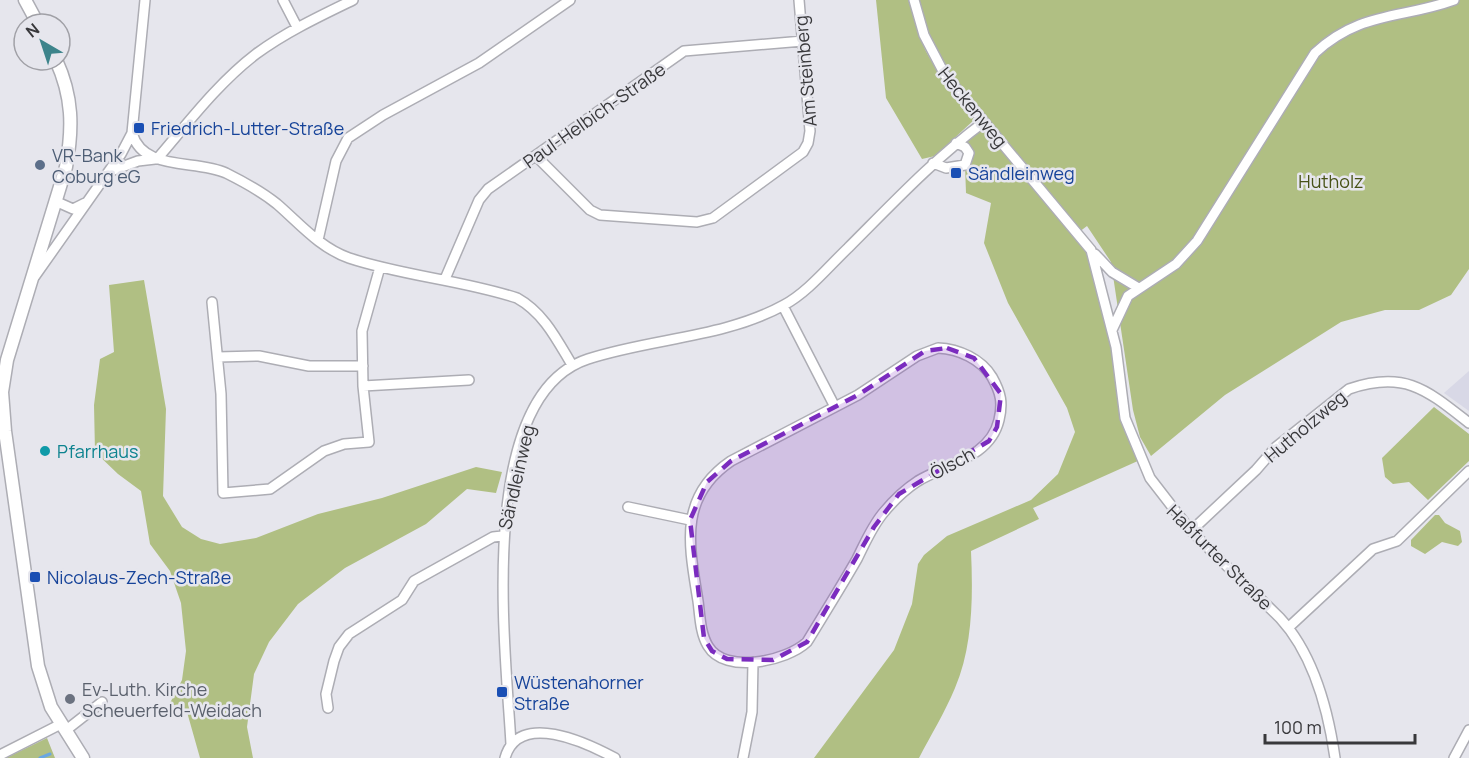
<svg xmlns="http://www.w3.org/2000/svg" width="1469" height="758" font-family="Manrope,sans-serif">
<style>
.built{fill:#d8d8e6}
.green{fill:#b0bf83}
.lines{fill:none;stroke-linecap:round;stroke-linejoin:round}
.stream{stroke:#69a7e3;stroke-width:3}
.minor-casing{stroke:#adadb4;stroke-width:12}
.tertiary-casing{stroke:#adadb4;stroke-width:15}
.minor{stroke:#fff;stroke-width:9}
.tertiary{stroke:#fff;stroke-width:12}
.marked{fill:#7b2cbf;fill-opacity:0.2;stroke:#7b2cbf;stroke-width:4.5;stroke-dasharray:12 8;stroke-linejoin:round}
.transit-dot{fill:#1a4fb4;stroke:#e6e6ed;stroke-width:2}
.service-dot{fill:#5c6f8a;stroke:#e6e6ed;stroke-width:2}
.culture-dot{fill:#0f9aa8;stroke:#e6e6ed;stroke-width:2}
.worship-dot{fill:#6b7280;stroke:#e6e6ed;stroke-width:2}
.labels{text-anchor:middle;dominant-baseline:central;stroke-width:5;stroke-linejoin:round;paint-order:stroke}
.street-label{font-size:18px;fill:#38383b;stroke:#e6e6ed}
.transit-label{font-size:18px;fill:#164399;stroke:#e6e6ed;text-anchor:start}
.service-label{font-size:18px;fill:#4e5e75;stroke:#e6e6ed;text-anchor:start}
.park-label{font-size:18px;fill:#475216;stroke:#e6e6ed}
.culture-label{font-size:18px;fill:#0d838f;stroke:#e6e6ed;text-anchor:start}
.worship-label{font-size:18px;fill:#5b616d;stroke:#e6e6ed;text-anchor:start}
</style>
<rect width="100%" height="100%" fill="#e6e6ed"/>
<path class="built" d="M 1469,371 L 1469,411 L 1444,393 Z"/>
<path class="green" d="M 876,0 L 911,0 C 915,23 921,47 935,66 C 949,84 966,100 974,120 L 935,156 L 922,159 L 886,98 Z
M 914,0 L 1469,0 L 1469,269 L 1451,295 L 1419,310 L 1385,310 L 1341,322 L 1225,395 L 1151,456 L 1140,437 L 1133,410 L 1111,262 L 1087,226 L 1079,232 L 1091,250 L 1116,347 L 1122,402 L 1140,460 L 1033,508 L 1039,519 L 971,551 C 973,596 973,646 955,688 C 945,712 931,735 919,758 L 814,758 L 894,650 L 912,604 L 918,564 L 924,555 L 947,536 L 1031,500 L 1058,474 L 1075,432 L 1067,408 L 1008,303 L 984,243 L 991,203 L 966,193 L 965,165 L 969,156 L 956,143 L 983,122 L 945,75 Z
M 144,280 L 166,409 L 163,496 L 182,527 L 201,539 L 220,544 L 256,538 L 318,514 L 382,498 L 476,467 L 502,472 L 496,493 L 467,489 L 426,524 L 345,568 L 298,604 L 269,642 L 254,674 L 247,727 L 253,758 L 200,758 L 187,712 L 170,703 L 182,680 L 186,651 L 181,603 L 170,571 L 150,544 L 141,491 L 118,474 L 95,452 L 94,405 L 100,359 L 114,352 L 109,285 Z
M 1434,407 L 1469,434 L 1469,461 L 1428,500 L 1409,482 L 1393,484 L 1385,477 L 1382,458 Z
M 1435,515 L 1439,515 L 1445,523 L 1460,531 L 1462,542 L 1458,546 L 1442,542 L 1425,554 L 1411,546 L 1411,540 Z
M 47,738 L 55,758 L 6,758 Z"/>
<g class="lines">
<path class="stream" d="M 40,758 L 50,754"/>
<defs>
<path id="minor" d="M 283,0 L 297,27
M 914,0 L 924,35 L 945,75 L 1091,250 L 1116,347 L 1125,418 L 1150,478 L 1191,531 L 1280,618 C 1314,655 1328,709 1335,758
M 132,133 C 143,172 196,159 226,173 C 244,182 261,191 277,204 C 299,223 320,248 349,258 C 403,276 462,280 517,298 C 544,313 557,340 572,365
M 536,156 L 590,210 L 600,215 L 697,222 L 713,218 L 803,152 L 808,143 L 810,131 L 799,0
M 157,159 C 188,123 218,83 256,54 C 286,32 320,16 353,0
M 933,163 L 946,168 L 965,165 L 969,153 L 965,147 L 956,143
M 111,171 L 138,161 L 155,159
M 55,201 L 73,209 L 85,203
M 318,240 L 336,161 L 348,138 L 383,115 L 479,63 L 570,0
M 1095,254 L 1112,272 L 1137,287
M 35,276 L 121,154 L 132,133 L 145,0
M 445,279 L 479,200 L 488,189 L 684,51 L 803,41
M 212,302 L 221,394 L 223,493 L 270,489 L 324,451 L 344,444 L 369,442 L 363,386 L 362,331 L 380,267
M 783,306 L 835,407
M 1112,330 L 1128,296 L 1176,264 L 1197,241 L 1315,53 C 1360,11 1402,19 1454,0
M 938,348 C 959,349 981,359 992,377 C 1001,393 1003,403 999,420 C 990,458 946,464 918,481 C 904,490 894,500 884,512 C 872,526 865,543 857,559 C 841,587 824,614 807,642 C 787,661 725,675 708,646 C 700,633 700,615 698,601 C 689,545 678,497 731,461 L 858,395 L 917,356 Z
M 218,357 L 259,356 L 309,366 L 363,366
M 363,386 L 469,380
M 628,507 L 690,520
M 1191,531 L 1256,470 L 1276,447 L 1349,389 C 1405,370 1427,390 1469,423
M 1289,627 L 1373,549 L 1397,541 L 1469,471
M 328,708 L 326,694 L 334,661 L 339,647 L 349,634 L 402,600 L 414,581 L 493,537 L 502,536
M 65,731 L 102,702
M 511,744 C 506,651 474,396 588,359 C 652,338 724,338 784,305 C 808,292 828,267 848,248 C 892,204 934,159 984,122
M 0,755 L 61,724
M 505,758 C 518,710 587,743 615,758
M 743,758 L 752,712 L 753,662
M 1454,758 L 1469,730"/>
<path id="tertiary" d="M 25,0 L 38,24
M 56,60 C 73,97 73,128 66,167 L 7,360 L 2,392 L 5,431 L 38,666 L 51,707 L 83,758"/>
</defs>
<use href="#minor" class="minor-casing"/>
<use href="#tertiary" class="tertiary-casing"/>
<use href="#minor" class="minor"/>
<use href="#tertiary" class="tertiary"/>
</g>
<path class="marked" d="M 947,348 L 974,358 L 1001,394 L 997,427 L 989,441 L 899,494 L 874,527 L 807,642 L 773,660 L 727,659 L 712,651 L 704,638 L 690,520 L 707,482 L 731,461 L 858,395 L 925,351 Z"/>
<g class="transit-dot">
<rect x="133" y="122" width="12" height="12" rx="3"/>
<rect x="950" y="167" width="12" height="12" rx="3"/>
<rect x="29" y="571" width="12" height="12" rx="3"/>
<rect x="496" y="686" width="12" height="12" rx="3"/>
</g>
<circle class="service-dot" cx="40" cy="165" r="6"/>
<circle class="culture-dot" cx="45" cy="451" r="6"/>
<circle class="worship-dot" cx="70" cy="699" r="6"/>
<g class="labels">
<g class="street-label">
<text transform="translate(805 71) rotate(-95)">Am Steinberg</text>
<text transform="translate(973 107) rotate(51)">Heckenweg</text>
<text transform="translate(594 115) rotate(-35)">Paul-Helbich-Straße</text>
<text transform="translate(1305 426) rotate(-40)">Hutholzweg</text>
<text transform="translate(952 463) rotate(-28)">Ölsch</text>
<text transform="translate(516 477) rotate(-77)">Sändleinweg</text>
<text transform="translate(1220 557) rotate(45)">Haßfurter Straße</text>
</g>
<g class="transit-label">
<text x="151" y="128">Friedrich-Lutter-Straße</text>
<text x="968" y="173">Sändleinweg</text>
<text x="47" y="577">Nicolaus-Zech-Straße</text>
<text x="514" y="682">Wüstenahorner<tspan x="514" dy="21">Straße</tspan></text>
</g>
<g class="service-label">
<text x="52" y="155">VR-Bank<tspan x="52" dy="21">Coburg eG</tspan></text>
</g>
<g class="park-label">
<text x="1331" y="181">Hutholz</text>
</g>
<g class="culture-label">
<text x="57" y="451">Pfarrhaus</text>
</g>
<g class="worship-label">
<text x="82" y="689">Ev-Luth. Kirche<tspan x="82" dy="21">Scheuerfeld-Weidach</tspan></text>
</g>
</g>
<g transform="translate(42 42) rotate(321)"><circle r="28" fill="#e6e6ed" stroke="#a0a0a6" stroke-width="1.5"/>
<path d="M0-4.5L10 22L0 15L-10 22Z" fill="#3d848b"/>
<text y="-9" font-size="16" font-weight="bold" text-anchor="middle" fill="#38383b">N</text>
</g>
<path d="M1265 734v9h150v-9" fill="none" stroke="#38383b" stroke-width="3"/>
<text x="1274" y="734" font-size="18" fill="#38383b" stroke="#e6e6ed" stroke-width="4.5" paint-order="stroke">100 m</text>
</svg>
